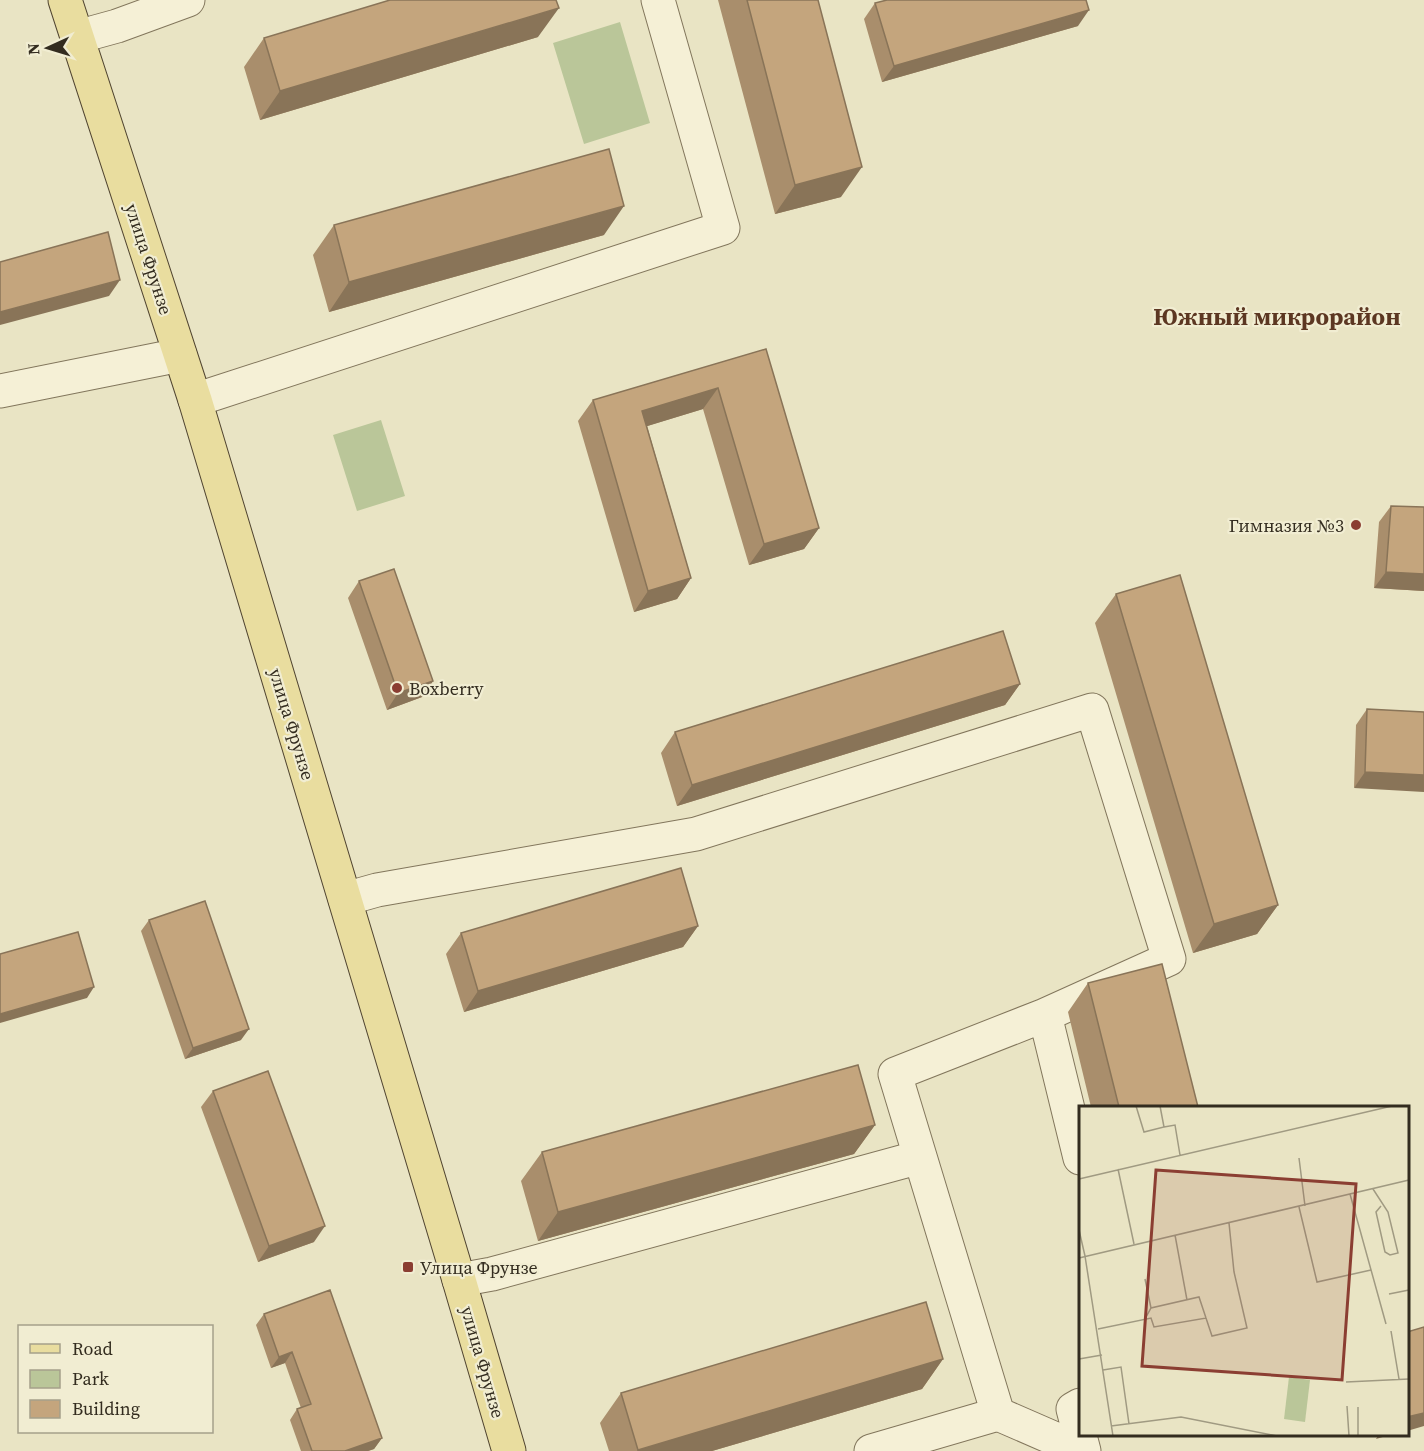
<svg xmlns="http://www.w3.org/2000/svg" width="1424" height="1451" font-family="'Source Serif 4',serif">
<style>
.green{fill:#bac699}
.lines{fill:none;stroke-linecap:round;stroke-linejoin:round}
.minor-casing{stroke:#82765c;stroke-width:35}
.major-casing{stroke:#504430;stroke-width:35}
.minor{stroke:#f5f0d6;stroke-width:33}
.major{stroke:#e9dd9f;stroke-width:33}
.wall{fill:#a98e6c}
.shaded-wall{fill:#897458}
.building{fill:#c4a57d;stroke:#897458;stroke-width:1.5}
.poi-dot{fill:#8b3e32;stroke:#f1edd2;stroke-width:2}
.labels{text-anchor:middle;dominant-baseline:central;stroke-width:4.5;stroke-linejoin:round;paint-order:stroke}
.street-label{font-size:18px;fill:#332c1f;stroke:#f1edd2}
.poi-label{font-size:18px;fill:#332c1f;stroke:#f1edd2;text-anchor:start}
.district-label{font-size:24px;font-weight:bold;fill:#5c3722;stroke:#f1edd2}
.inset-road{fill:none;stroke:#a09a82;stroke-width:1.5}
.view{fill:#8b3e32;fill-opacity:0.15;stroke:#8b3e32;stroke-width:3}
.inset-edge{fill:none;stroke:#332c1f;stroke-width:3}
</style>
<rect width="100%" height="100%" fill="#e9e4c4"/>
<path class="green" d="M 620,22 L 650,123 L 584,144 L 553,43 Z
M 381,420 L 405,496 L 357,511 L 333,435 Z"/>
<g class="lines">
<defs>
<path id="minor" d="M 77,37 L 117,26 L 188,0
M 0,391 L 180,355
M 195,400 L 723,228 L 658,0
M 345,899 L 377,890 L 696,834 L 1092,710 L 1169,959 L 1045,1015 L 1080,1158
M 1045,1015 L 895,1074 L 998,1414 L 1083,1451
M 459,1280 L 492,1274 L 920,1157
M 1080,1405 L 1073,1409 L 1084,1451
M 871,1451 L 998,1414"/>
<path id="major" d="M 65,0 L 195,400 L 459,1280 L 509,1451"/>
</defs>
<use href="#minor" class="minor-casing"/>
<use href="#major" class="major-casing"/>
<use href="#minor" class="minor"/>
<use href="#major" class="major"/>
</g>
<path class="wall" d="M 718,0 L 818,0 L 841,197 L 775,214 Z
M 875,3 L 1078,26 L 882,82 L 864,19 Z
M 538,37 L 260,120 L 244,67 L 264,38 Z
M 334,225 L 604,235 L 329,312 L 313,255 Z
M 766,349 L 819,528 L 804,549 L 749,565 L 703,409 L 647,426 L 691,578 L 677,599 L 634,612 L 578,421 L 593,400 Z
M 1391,506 L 1424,591 L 1374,588 L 1379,522 Z
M 359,581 L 433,681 L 422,697 L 387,710 L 348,598 Z
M 1116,594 L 1278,905 L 1257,934 L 1193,953 L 1095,623 Z
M 1020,684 L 1005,705 L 677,806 L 661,753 L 675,732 Z
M 1367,709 L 1424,712 L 1354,788 L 1356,725 Z
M 149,920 L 241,1040 L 185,1059 L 141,931 Z
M 698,926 L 683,947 L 464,1012 L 446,954 L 461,933 Z
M 1088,983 L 1198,1107 L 1091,1107 L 1068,1012 Z
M 213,1091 L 314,1242 L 258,1262 L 201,1107 Z
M 875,1125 L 854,1154 L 538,1241 L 521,1181 L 542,1152 Z
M 264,1314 L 382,1438 L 374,1449 L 368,1451 L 301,1451 L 290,1420 L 297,1409 L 301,1408 L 285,1363 L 271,1368 L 256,1325 Z
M 943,1359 L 922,1389 L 712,1451 L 609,1451 L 600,1423 L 621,1393 Z"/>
<path class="shaded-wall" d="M 559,8 L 538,37 L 260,120 L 280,91 Z
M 1089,10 L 1078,26 L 882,82 L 894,66 Z
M 862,167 L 841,197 L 775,214 L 795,185 Z
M 624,206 L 604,235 L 329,312 L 349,282 Z
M 120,280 L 109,296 L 0,325 L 0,312 Z
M 718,388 L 703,409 L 628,432 L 642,411 Z
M 819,528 L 804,549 L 749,565 L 764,544 Z
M 1386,572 L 1424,574 L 1424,591 L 1374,588 Z
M 691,578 L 677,599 L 634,612 L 648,591 Z
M 433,681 L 422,697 L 387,710 L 398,693 Z
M 1020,684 L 1005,705 L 677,806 L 692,785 Z
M 1365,772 L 1424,775 L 1424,792 L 1354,788 Z
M 1278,905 L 1257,934 L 1193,953 L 1214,924 Z
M 698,926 L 683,947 L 464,1012 L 478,991 Z
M 94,987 L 87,998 L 0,1023 L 0,1014 Z
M 249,1029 L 241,1040 L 185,1059 L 193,1048 Z
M 875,1125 L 854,1154 L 538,1241 L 558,1212 Z
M 325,1226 L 314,1242 L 258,1262 L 269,1246 Z
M 292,1352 L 285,1363 L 271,1368 L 279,1357 Z
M 943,1359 L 922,1389 L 712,1451 L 637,1451 L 638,1450 Z
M 1424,1413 L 1424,1426 L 1407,1431 L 1407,1417 Z
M 1379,1434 L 1393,1434 L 1376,1439 Z
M 382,1438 L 374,1449 L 368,1451 L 345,1451 Z"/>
<path class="building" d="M 390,0 L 556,0 L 559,8 L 280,91 L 264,38 Z
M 747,0 L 818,0 L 862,167 L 795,185 Z
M 887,0 L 1086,0 L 1089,10 L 894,66 L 875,3 Z
M 609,149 L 624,206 L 349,282 L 334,225 Z
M 108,232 L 120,280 L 0,312 L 0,262 Z
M 766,349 L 819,528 L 764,544 L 718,388 L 642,411 L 691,578 L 648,591 L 593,400 Z
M 1391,506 L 1424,507 L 1424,574 L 1386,572 Z
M 394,569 L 433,681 L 398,693 L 359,581 Z
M 1180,575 L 1278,905 L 1214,924 L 1116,594 Z
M 1003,631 L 1020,684 L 692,785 L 675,732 Z
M 1367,709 L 1424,712 L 1424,775 L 1365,772 Z
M 681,868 L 698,926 L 478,991 L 461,933 Z
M 205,901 L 249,1029 L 193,1048 L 149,920 Z
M 78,932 L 94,987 L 0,1014 L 0,954 Z
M 1162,964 L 1198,1107 L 1119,1107 L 1088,983 Z
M 858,1065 L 875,1125 L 558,1212 L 542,1152 Z
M 268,1071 L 325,1226 L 269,1246 L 213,1091 Z
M 330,1290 L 382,1438 L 345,1451 L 312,1451 L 297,1409 L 311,1404 L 292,1352 L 279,1357 L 264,1314 Z
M 926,1302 L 943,1359 L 638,1450 L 621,1393 Z
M 1424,1327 L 1424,1413 L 1407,1417 L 1407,1332 Z"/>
<g class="poi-dot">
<circle cx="1356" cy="525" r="6"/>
<circle cx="397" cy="688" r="6"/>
<rect x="402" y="1261" width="12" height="12" rx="3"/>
</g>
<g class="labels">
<g class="street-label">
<text transform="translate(149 259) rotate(72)">улица Фрунзе</text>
<text transform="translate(292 724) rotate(73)">улица Фрунзе</text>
<text transform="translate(483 1362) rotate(74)">улица Фрунзе</text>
</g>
<g class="poi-label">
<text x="1344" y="525" text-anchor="end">Гимназия №3</text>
<text x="409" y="688">Boxberry</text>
<text x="420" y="1267">Улица Фрунзе</text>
</g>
<g class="district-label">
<text x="1277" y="316">Южный микрорайон</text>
</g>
</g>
<g transform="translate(1079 1106)">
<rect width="330" height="330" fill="#e9e4c4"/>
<path d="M 210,271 L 231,274 L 226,316 L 205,313 Z" fill="#bac699"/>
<path class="inset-road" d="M 57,0 L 65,26 L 85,21 L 81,0M 85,21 L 96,19 L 101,49M 220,52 L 226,100M 39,63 L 55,138M 0,73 L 313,0M 294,83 L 309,106 L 319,147 L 311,149 L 306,146 L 297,106 L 302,100M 271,88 L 307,218M 220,101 L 238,176 L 292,164M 0,124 L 6,150M 96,129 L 108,194M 6,150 L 34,330M 0,152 L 330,74M 66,173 L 72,202M 310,188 L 330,184M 66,213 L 72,202 L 120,191 L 127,212M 19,223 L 72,212 L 75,221 L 127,212 L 133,230 L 168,222 L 155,166 L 150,117M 312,225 L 320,273M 0,253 L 23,249M 24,264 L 42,261 L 50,318M 267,276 L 330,273M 268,300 L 270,330M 32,320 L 102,311 L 198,330M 279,330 L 279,301"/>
<path class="view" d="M 77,64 L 277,78 L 263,274 L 63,260 Z"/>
<rect width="330" height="330" class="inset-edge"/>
</g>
<rect x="18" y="1325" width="195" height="108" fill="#f1edd2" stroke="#a5a08a" stroke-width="1.5"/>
<rect x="30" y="1344" width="30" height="9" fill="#e9dd9f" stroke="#a5a08a" stroke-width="1.5"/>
<text x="72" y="1355" font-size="18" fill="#332c1f">Road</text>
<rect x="30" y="1370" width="30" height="18" fill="#bac699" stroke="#a5a08a" stroke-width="1.5"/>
<text x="72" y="1385" font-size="18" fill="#332c1f">Park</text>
<rect x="30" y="1400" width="30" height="18" fill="#c4a57d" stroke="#a5a08a" stroke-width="1.5"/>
<text x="72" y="1415" font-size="18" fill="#332c1f">Building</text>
<g transform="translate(48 48) rotate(266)" stroke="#f1edd2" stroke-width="4.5" paint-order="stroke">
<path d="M0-4.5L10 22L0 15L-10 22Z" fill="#332c1f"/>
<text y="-9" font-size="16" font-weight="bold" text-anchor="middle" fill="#332c1f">N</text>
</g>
</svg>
